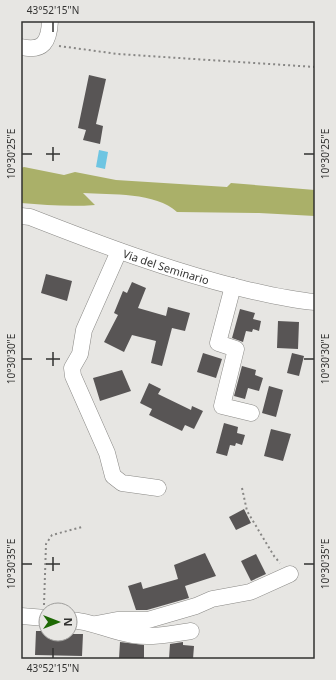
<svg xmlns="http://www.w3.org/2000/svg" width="336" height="680" font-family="'Noto Sans',sans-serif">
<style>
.forest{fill:#aab069}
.water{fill:#6ec5e2}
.building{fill:#585555}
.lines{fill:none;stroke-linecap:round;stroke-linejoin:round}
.minor-casing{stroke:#8a8986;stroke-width:17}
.path{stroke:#888785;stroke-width:2;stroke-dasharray:2 3;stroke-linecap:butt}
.minor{stroke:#fff;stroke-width:16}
.ticks{fill:none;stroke:#323231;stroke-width:1.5}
.labels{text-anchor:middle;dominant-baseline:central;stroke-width:4;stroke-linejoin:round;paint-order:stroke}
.street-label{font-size:11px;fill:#323231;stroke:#e7e6e3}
.neatline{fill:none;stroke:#323231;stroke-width:1.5}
.ticks-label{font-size:10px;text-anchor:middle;fill:#323231}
</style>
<rect width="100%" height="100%" fill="#e7e6e3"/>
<path class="forest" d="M 24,167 L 64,175 L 75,172 L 116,180 L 227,187 L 231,183 L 315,190 L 315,216 L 259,213 L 177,212 C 156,192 111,195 83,193 L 95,205 C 70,207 46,205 21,203 L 21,168 Z"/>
<path class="water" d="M 99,150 L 108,152 L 105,169 L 96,167 Z"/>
<path class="building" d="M 89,75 L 106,79 L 96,124 L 103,126 L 100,144 L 83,140 L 86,130 L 78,128 Z
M 46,274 L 72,281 L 67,301 L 41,293 Z
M 132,282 L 146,288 L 138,308 L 166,316 L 168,307 L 190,313 L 185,331 L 172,328 L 162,366 L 151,363 L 156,341 L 132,335 L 124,352 L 104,342 L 118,315 L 114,313 L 123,291 L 127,293 Z
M 240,309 L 255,313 L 253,319 L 261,321 L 259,331 L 253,329 L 252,332 L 246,331 L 243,342 L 232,338 Z
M 278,321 L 299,322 L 298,349 L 277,348 Z
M 203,353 L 222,359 L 216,378 L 197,372 Z
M 292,353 L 304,356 L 299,376 L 287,373 Z
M 242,366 L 256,370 L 255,375 L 263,378 L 259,391 L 248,388 L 245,399 L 234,396 Z
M 122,370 L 131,391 L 100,401 L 93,378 Z
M 149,383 L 161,389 L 158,394 L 191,410 L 192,406 L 203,411 L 194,429 L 185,425 L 182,431 L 149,415 L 152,409 L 140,403 Z
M 269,386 L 283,390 L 276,417 L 262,413 Z
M 224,423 L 238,427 L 237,433 L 245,435 L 242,445 L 236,443 L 235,446 L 230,445 L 227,456 L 216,453 Z
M 271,429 L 291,434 L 283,461 L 264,456 Z
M 244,509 L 251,523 L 236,530 L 229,517 Z
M 205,553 L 216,576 L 185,586 L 189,598 L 147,610 L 136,610 L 128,586 L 141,582 L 143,589 L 178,579 L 174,565 Z
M 256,554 L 266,574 L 251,581 L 241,561 Z
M 36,631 L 46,631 L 46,634 L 83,634 L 82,656 L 35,655 Z
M 120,642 L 144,645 L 144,659 L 119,659 Z
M 183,642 L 183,645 L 194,646 L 193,659 L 169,659 L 170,644 Z"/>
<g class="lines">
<defs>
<g id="minor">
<path d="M 21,47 C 44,52 49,41 50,21"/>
<path id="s1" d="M 21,216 L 30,217 C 99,244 168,270 240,288 C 265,294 289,300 315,302"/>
<path d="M 119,251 L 84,330 L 80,354 L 72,368 L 73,376 L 107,453 L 113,476 L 122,483 L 158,488"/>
<path d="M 233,286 L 218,343 L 236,349 L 222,406 L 251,413"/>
<path d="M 21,616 L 46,618"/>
<path d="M 70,620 C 92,621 111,632 133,635 C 152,638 172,634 191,631"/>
<path d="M 96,624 L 117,620 L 148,620 L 196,606 L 212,599 L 250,592 L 290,574"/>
</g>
</defs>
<use href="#minor" class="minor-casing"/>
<path class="path" d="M 59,46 L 118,54 L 315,67
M 242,488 L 247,511 L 274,556 L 280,563
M 44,605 L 46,544 L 52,535 L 82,527"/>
<use href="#minor" class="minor"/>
</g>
<path class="ticks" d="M 53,22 L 53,32M 53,147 L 53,161M 22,154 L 32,154M 46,154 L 60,154M 304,154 L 314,154M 53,352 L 53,366M 22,359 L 32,359M 46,359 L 60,359M 304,359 L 314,359M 53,557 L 53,571M 22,564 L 32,564M 46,564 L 60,564M 304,564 L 314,564M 53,648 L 53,658"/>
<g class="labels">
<g class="street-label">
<text stroke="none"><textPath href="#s1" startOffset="154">Via del Seminario</textPath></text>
</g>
</g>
<rect width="336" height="680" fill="none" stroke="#e7e6e3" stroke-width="44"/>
<g transform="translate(58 622) rotate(90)"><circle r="19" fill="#e7e6e3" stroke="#9f9e9c"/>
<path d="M0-3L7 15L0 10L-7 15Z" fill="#1d6804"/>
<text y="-6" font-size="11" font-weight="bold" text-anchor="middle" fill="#323231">N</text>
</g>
<rect x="22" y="22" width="292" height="636" class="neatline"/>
<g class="ticks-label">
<text x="53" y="14">43°52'15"N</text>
<text transform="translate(11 154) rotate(-90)" y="4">10°30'25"E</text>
<text transform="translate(325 154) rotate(-90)" y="4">10°30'25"E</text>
<text transform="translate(325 359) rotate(-90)" y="4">10°30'30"E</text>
<text transform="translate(11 359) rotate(-90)" y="4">10°30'30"E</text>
<text transform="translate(325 564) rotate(-90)" y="4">10°30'35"E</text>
<text transform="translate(11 564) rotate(-90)" y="4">10°30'35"E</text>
<text x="53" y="672">43°52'15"N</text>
</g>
</svg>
